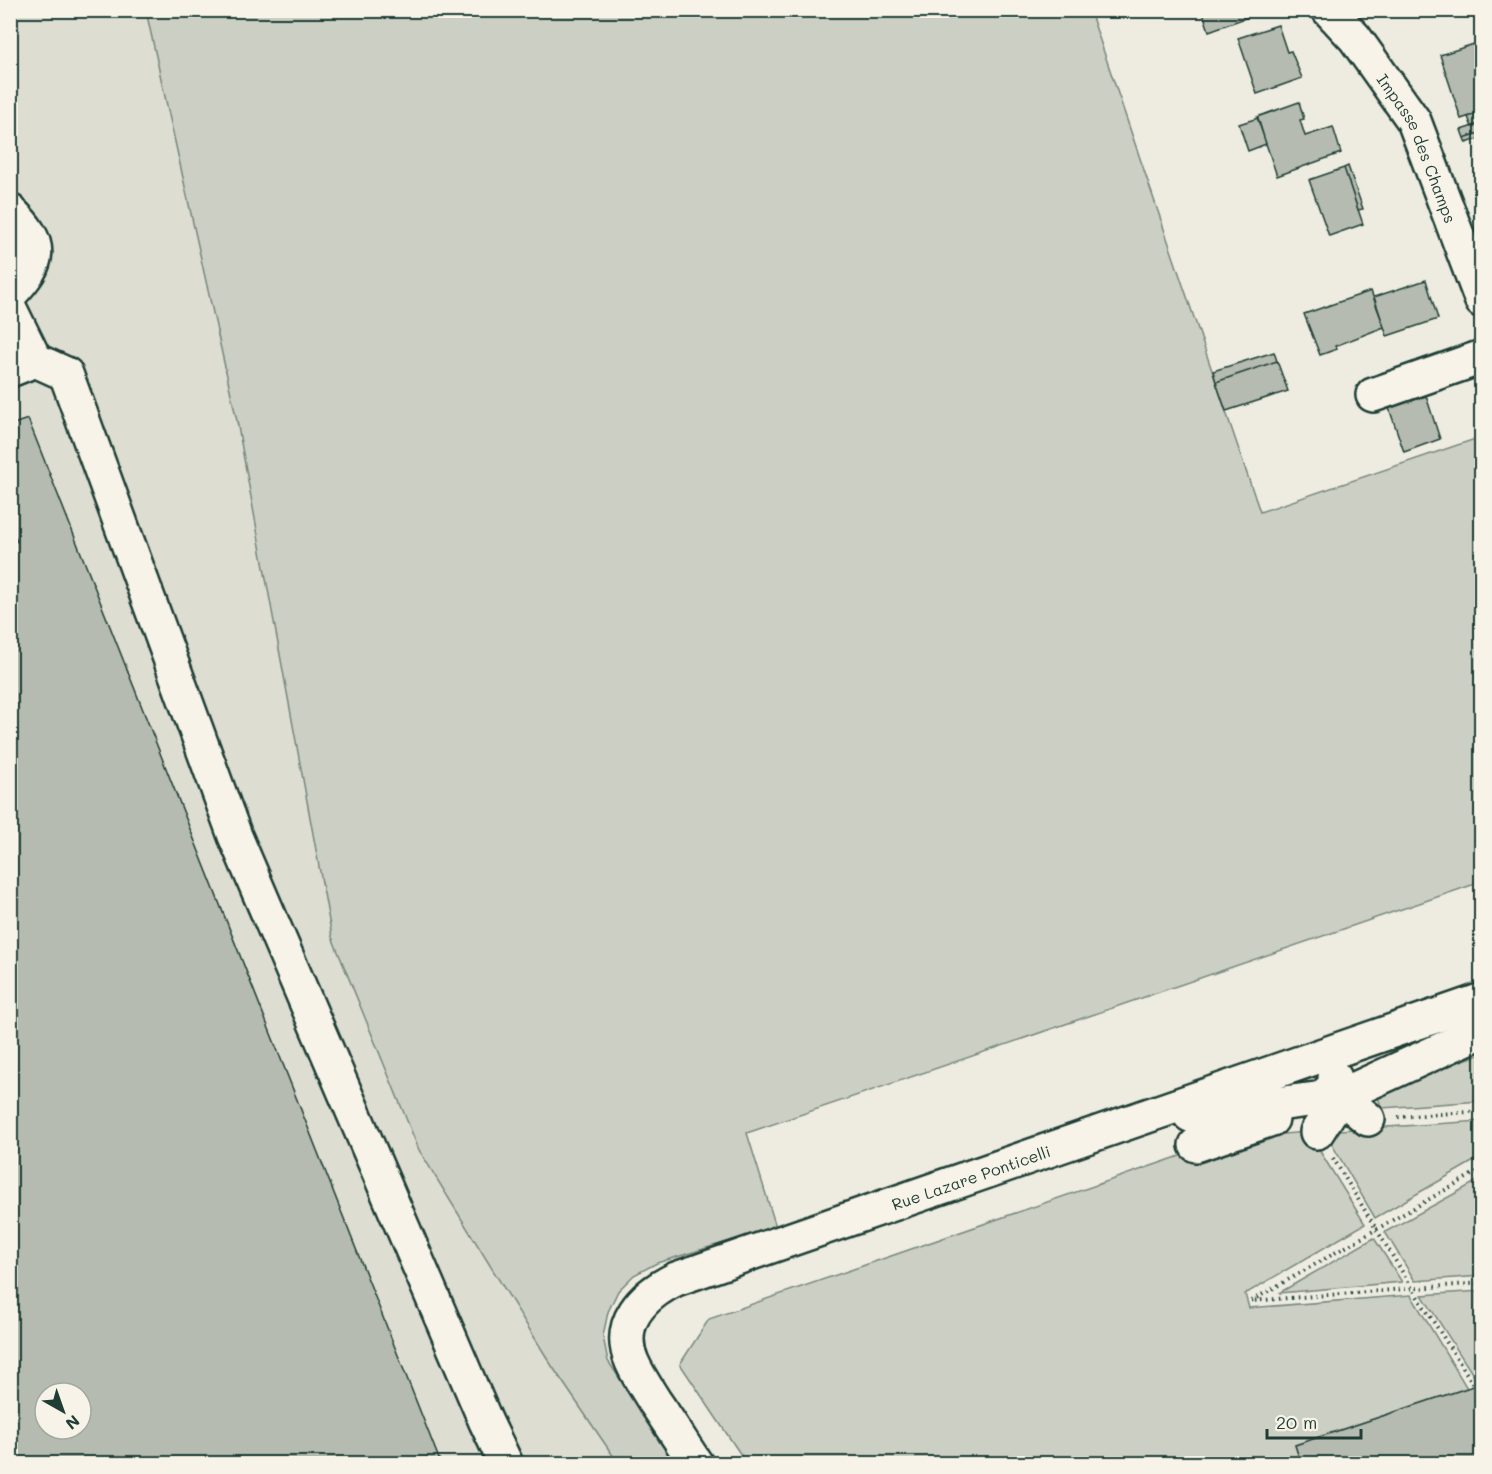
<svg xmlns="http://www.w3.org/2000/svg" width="1492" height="1474" font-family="Mali,sans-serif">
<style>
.built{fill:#ddddd2;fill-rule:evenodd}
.green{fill:#cccfc4;stroke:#76867c;stroke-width:1.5}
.building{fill:#b5bbb0;stroke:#1f3d34;stroke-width:1.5;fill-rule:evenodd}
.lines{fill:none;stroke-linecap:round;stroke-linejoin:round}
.minor-casing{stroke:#1f3d34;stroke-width:38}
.path{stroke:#1f3d34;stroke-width:4;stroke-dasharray:1.5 4.5;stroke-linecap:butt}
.minor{stroke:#f7f3e8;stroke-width:33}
.labels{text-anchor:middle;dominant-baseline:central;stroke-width:4.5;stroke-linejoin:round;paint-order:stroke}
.street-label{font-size:16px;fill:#1f3d34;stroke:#f7f3e8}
</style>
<rect width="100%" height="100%" fill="#eeece1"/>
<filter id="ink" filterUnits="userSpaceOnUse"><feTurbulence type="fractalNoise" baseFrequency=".0167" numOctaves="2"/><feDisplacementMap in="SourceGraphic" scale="12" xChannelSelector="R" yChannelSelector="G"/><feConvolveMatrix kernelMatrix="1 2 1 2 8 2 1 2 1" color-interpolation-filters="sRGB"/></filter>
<g filter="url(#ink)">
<path class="built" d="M 10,11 L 146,11 L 237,421 L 552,1366 L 618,1463 L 11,1463 ZM 45,1393 L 81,1393 L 81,1429 L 45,1429 Z"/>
<path class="green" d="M 146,11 L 1090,11 L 1260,512 L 1481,437 L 1481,882 L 747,1133 L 776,1227 L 657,1263 L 634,1275 L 618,1291 L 608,1312 L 603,1336 L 608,1361 L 675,1463 L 618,1463 L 552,1366 L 419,1150 L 332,937 L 237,421 Z
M 1481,1054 L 1481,1101 L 1382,1108 L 1375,1091 Z
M 1481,1121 L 1481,1157 L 1375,1218 L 1324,1131 Z
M 1308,1132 L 1365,1224 L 1245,1294 L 1249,1308 L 1411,1295 L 1467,1388 L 1295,1445 L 1301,1463 L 747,1464 L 680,1364 L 709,1319 L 1232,1138 Z
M 1481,1179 L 1481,1276 L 1415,1281 L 1385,1232 Z
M 1374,1238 L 1402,1282 L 1279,1293 Z
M 1481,1291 L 1481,1374 L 1475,1378 L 1422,1295 Z"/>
<path class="building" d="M 1202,10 L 1246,10 L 1248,17 L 1209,31 Z
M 1278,25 L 1287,52 L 1291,51 L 1302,78 L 1257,94 L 1238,38 Z
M 1477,43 L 1482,55 L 1482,112 L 1461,119 L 1440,55 Z
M 1299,102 L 1304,119 L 1300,120 L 1305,136 L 1333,127 L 1341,153 L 1277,176 L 1257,117 Z
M 1482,112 L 1482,123 L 1472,127 L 1468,117 Z
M 1258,118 L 1266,144 L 1248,151 L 1239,124 Z
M 1482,123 L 1482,132 L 1464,138 L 1461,130 Z
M 1482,132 L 1482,138 L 1466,143 L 1464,138 Z
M 1348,166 L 1363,209 L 1358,210 L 1344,168 Z
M 1344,168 L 1363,224 L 1329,236 L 1309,180 Z
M 1426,280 L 1438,319 L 1387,336 L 1374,297 Z
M 1371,291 L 1384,327 L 1335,346 L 1337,349 L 1320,355 L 1304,314 Z
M 1274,352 L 1277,361 L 1216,382 L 1213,371 Z
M 1277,361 L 1288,391 L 1226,411 L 1216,382 Z
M 1426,396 L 1440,439 L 1404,452 L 1389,408 Z
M 28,419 L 441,1464 L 10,1464 L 10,544 L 17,541 L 10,524 L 10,425 ZM 45,1393 L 81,1393 L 81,1429 L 45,1429 Z
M 1482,1383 L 1482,1464 L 1301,1464 L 1295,1445 Z"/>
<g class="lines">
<defs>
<g id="minor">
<path id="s1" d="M 1329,10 L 1355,38 L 1414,121 L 1482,301"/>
<path d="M 10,211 C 44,244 42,261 10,294"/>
<path d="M 10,309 L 35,360"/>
<path d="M 10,370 L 35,360 L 66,374 L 235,836 L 486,1422 L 506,1464"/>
<path d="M 1373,395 L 1482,357"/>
<path d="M 1335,1078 L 1340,1096 L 1368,1119"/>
<path d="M 1190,1115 L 1340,1096 L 1482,1031"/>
<path d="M 1317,1132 L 1340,1096 L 1327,1093"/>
<path d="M 1196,1145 L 1272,1119"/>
<path id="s2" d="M 696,1464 C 682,1443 669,1422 655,1402 C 647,1389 638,1376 632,1362 C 615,1323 643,1295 676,1279 L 1482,1000"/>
</g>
</defs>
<use href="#minor" class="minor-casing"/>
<path class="path" d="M 10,15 L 18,10
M 1398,1117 L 1482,1111
M 1333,1158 L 1412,1288 L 1474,1385 L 1478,1390 L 1482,1388
M 1482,1169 L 1251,1301 L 1482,1283"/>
<use href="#minor" class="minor"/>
</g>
</g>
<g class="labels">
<g class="street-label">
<text stroke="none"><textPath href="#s1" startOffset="166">Impasse des Champs</textPath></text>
<text stroke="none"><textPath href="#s2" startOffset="538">Rue Lazare Ponticelli</textPath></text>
</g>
</g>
<rect width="1492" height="1474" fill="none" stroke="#f7f3e8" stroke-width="36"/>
<rect x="18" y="18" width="1456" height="1438" fill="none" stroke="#1f3d34" stroke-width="2" filter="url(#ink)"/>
<g transform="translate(63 1411) rotate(140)"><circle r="28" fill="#f7f3e8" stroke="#a1aaa0" stroke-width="1.5"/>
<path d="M0-4.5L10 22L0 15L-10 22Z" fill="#1f3d34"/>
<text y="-9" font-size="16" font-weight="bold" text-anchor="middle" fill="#1f3d34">N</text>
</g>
<path d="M1267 1429v9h94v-9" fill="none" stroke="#1f3d34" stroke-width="3"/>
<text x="1276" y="1429" font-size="18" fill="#1f3d34" stroke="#f7f3e8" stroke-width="4.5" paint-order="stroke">20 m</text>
</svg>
